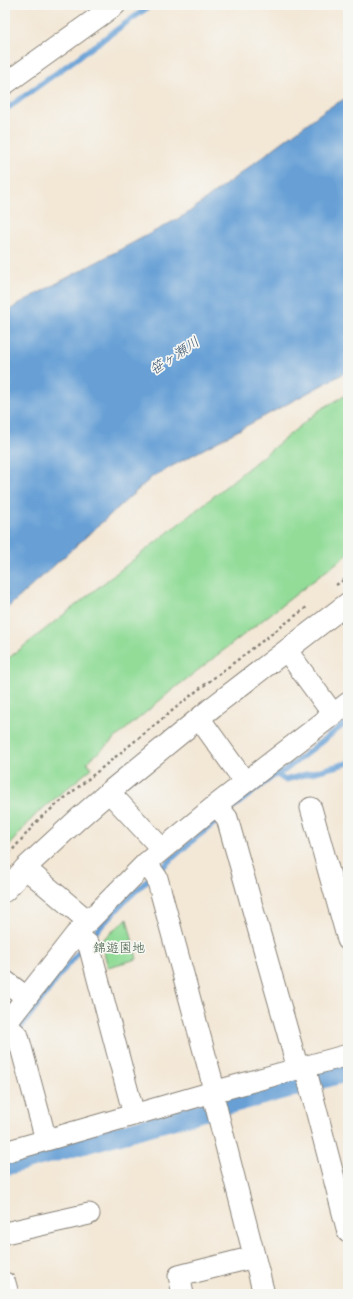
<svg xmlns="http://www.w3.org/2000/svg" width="353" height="1299" font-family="'Patrick Hand','Klee One',sans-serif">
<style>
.green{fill:#92dc98;stroke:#577c5a}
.water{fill:#67a0d6;stroke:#425e79}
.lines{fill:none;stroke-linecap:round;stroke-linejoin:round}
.stream{stroke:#67a0d6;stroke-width:5.5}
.canal{stroke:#67a0d6;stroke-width:19}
.street-casing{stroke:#888278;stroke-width:23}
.path{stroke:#888278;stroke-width:2.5;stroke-dasharray:3 3;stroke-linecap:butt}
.street{stroke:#fff;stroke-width:21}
.labels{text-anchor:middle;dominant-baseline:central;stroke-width:3.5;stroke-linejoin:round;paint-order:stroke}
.park-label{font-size:13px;fill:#455f47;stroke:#f6f6f2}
.water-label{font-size:14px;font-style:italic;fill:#3e5770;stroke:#f6f6f2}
</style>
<rect width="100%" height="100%" fill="#f6f6f2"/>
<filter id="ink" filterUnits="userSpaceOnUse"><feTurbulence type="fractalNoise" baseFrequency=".025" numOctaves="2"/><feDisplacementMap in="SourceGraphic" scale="8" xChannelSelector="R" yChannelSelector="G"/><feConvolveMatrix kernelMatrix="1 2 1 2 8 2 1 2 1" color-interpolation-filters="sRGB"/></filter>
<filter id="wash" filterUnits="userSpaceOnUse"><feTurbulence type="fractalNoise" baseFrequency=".012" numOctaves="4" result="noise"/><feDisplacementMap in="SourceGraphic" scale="16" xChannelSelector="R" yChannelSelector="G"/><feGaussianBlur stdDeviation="0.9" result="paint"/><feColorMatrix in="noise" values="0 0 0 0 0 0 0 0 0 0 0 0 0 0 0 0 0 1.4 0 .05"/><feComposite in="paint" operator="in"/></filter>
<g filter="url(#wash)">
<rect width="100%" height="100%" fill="#f3e7d5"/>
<path class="green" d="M 348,394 L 348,554 L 171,691 L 87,762 L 92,768 L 36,814 L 5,850 L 5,661 L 209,500 L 321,409 Z
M 127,919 L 137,959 L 108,967 L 101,941 Z"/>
<path class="water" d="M 348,97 L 348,371 L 152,477 L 5,610 L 5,314 L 18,304 L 185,215 L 325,110 Z"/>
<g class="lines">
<path class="stream" d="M 5,110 L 151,5
M 276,774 L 285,780 L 348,763
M 227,812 L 276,774 L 284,771 L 348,721
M 157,872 L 193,840 L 221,818
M 89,939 L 126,900 L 151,877
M 18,1031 L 65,968 L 84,946
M 5,1048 L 13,1038"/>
<path class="canal" d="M 5,1166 L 348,1072"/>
</g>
</g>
<g filter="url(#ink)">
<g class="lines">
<defs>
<path id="street" d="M 5,84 L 115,5
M 287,651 L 333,714
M 199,718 L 245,782
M 109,792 L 162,849
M 216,805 L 227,818 L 298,1069
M 311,808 L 348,940
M 146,863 L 157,878 L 211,1077 L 215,1103 L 264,1294
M 25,868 L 88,921
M 5,891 L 25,868 L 77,820 L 109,792 L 214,706 L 348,603
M 76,934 L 89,945 L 134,1115
M 5,981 L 26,997
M 5,1024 L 18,1036 L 46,1140
M 5,1025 L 76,934 L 146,863 L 216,805 L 348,703
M 305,1067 L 348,1232
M 5,1152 L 213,1092 L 348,1055
M 5,1233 L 89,1214
M 5,1283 L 8,1294
M 183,1294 L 179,1276 L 254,1257"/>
</defs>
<use href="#street" class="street-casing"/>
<path class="path" d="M 336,585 L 348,577
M 9,854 L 39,819 L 194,693 L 307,607"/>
<use href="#street" class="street"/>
</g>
</g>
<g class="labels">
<g class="park-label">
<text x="119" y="947">錦遊園地</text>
</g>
<g class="water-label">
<text transform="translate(174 355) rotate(-34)">笹ヶ瀬川</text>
</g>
</g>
<rect width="353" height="1299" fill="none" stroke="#f6f6f2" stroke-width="20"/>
</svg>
